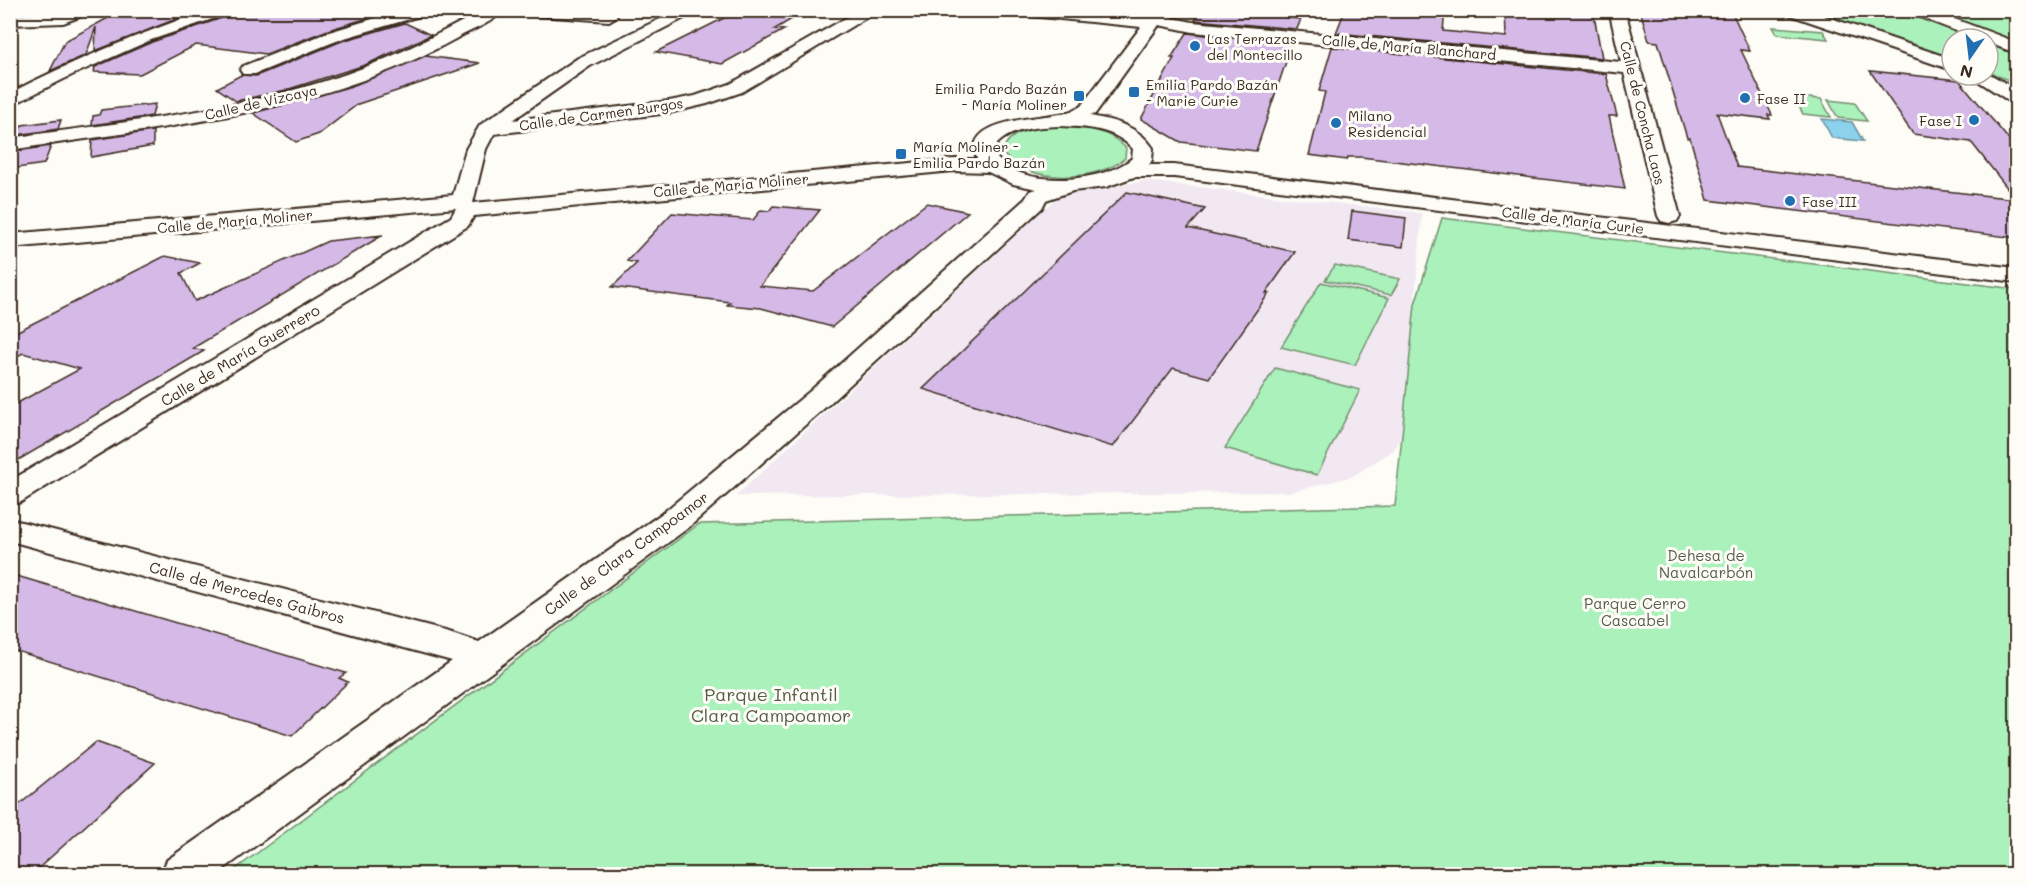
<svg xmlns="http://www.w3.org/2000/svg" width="2027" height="885" font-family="Mali,sans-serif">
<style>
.built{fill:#f1e8f2}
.green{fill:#abf1bc;stroke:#738e6d;stroke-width:1.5}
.water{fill:#8cd2ed;stroke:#6c8f9a;stroke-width:1.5}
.building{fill:#d5b9e7;stroke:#3b2a1e;stroke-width:1.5}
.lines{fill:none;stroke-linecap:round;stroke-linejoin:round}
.street-casing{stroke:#3b2a1e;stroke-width:4}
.street{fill:#fdfcf7;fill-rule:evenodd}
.poi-dot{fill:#1f6fb2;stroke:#fdfcf7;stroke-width:2}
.labels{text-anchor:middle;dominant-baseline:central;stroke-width:6;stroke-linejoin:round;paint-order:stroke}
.far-poi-label{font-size:14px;fill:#3b2a1e;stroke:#fdfcf7;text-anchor:start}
.far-street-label{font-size:14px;fill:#3b2a1e;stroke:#fdfcf7}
.street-label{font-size:15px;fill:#3b2a1e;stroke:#fdfcf7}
.park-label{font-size:15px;fill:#575c46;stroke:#fdfcf7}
.near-park-label{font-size:18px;fill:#575c46;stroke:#fdfcf7}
</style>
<rect width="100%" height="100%" fill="#fdfcf7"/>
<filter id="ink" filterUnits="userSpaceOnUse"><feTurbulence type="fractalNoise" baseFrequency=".0167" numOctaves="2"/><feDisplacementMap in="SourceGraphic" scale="12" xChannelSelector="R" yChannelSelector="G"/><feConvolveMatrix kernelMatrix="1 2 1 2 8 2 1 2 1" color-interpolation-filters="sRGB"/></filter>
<g filter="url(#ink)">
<path class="built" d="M 1145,181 L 1422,213 L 1404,435 L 1393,450 L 1353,476 L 1291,492 L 736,496 L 1054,200 L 1062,195 Z"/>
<path class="green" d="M 1803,11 L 2016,11 L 2016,83 L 1988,72 L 1988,39 L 1952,39 L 1952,60 Z
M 1773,27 L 1823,31 L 1828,39 L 1777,34 Z
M 1794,97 L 1821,99 L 1831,117 L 1803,114 Z
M 1828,100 L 1855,103 L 1867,121 L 1838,118 Z
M 1057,126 C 1082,127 1107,128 1126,148 L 1125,158 C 1097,182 1026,185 1002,152 C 1009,129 1036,128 1057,126 Z
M 1442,218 L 2016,289 L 2016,874 L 229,874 L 699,524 L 1395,506 L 1415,304 Z
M 1335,265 L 1400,279 L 1391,295 L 1325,280 Z
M 1321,282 L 1389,298 L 1355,365 L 1281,347 Z
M 1275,368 L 1360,390 L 1317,475 L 1225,448 Z"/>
<path class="water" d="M 1822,119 L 1852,122 L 1863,141 L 1832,138 Z"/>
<path class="building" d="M 165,10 L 199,10 L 95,51 L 96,27 L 86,55 L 50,71 L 65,41 L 121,11 Z
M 233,10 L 380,10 L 385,13 L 328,30 L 266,54 L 196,45 L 140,74 L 94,72 L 95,67 L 152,42 L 231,15 Z
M 1201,10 L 1216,10 L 1301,19 L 1297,29 L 1195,20 Z
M 1345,10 L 1445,10 L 1443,31 L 1506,37 L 1505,10 L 1593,10 L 1602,58 L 1336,33 Z
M 1640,10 L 1731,10 L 1750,51 L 1741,50 L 1772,115 L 1768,115 L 1770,119 L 1717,113 L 1737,167 L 2016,199 L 1971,142 L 1913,134 L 1870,71 L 1959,80 L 2016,148 L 2016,238 L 1708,200 L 1690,138 L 1687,138 L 1658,42 L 1649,41 Z
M 738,11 L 792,19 L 775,29 L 784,30 L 722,64 L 656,52 Z
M 405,23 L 431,35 L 365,65 L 286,90 L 236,101 L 217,88 L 241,75 L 256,76 L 342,41 Z
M 1187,33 L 1292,44 L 1256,151 L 1181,142 L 1141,119 L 1174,58 L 1171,58 Z
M 1332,47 L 1606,74 L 1617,116 L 1609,116 L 1625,189 L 1361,157 L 1348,157 L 1347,160 L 1309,155 L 1325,92 L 1319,91 Z
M 425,56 L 480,63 L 358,104 L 319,134 L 296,142 L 253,113 L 352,86 Z
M 155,104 L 152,116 L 92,125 L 93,116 L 99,115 L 101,110 Z
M 61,120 L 58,129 L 17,135 L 22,125 Z
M 153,131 L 153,146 L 91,157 L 92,140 Z
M 51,146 L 44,164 L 10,169 L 10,152 Z
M 1127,192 L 1205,209 L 1188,228 L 1295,252 L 1266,293 L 1269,293 L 1209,378 L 1173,368 L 1113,447 L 923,389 Z
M 927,203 L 968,212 L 832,327 L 761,308 L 727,305 L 730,302 L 612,287 L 637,263 L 627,261 L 672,213 L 753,220 L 761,210 L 769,211 L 773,206 L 820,210 L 760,286 L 813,291 Z
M 1352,211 L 1406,218 L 1403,247 L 1348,240 Z
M 383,235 L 193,348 L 204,351 L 10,465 L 10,407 L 80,369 L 23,353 L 10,360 L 10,335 L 165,256 L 200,263 L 181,273 L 195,301 L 328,241 Z
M 10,574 L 346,673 L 339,678 L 348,682 L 292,736 L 10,649 Z
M 96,742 L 155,763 L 32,874 L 10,874 L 10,812 Z"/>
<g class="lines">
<defs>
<path id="street" d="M 68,10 L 91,10 L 90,13 L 63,23 L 10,25 L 10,15 L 61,13 Z
M 207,10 L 231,10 L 230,13 L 151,40 L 72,75 L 10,106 L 10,93 C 74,60 139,34 207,10 Z
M 403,10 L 431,10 L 430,13 L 341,39 L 255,74 L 243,74 L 240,70 L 243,66 L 329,32 Z
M 483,10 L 503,10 C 493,23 471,30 457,38 C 321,114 162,127 10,150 L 10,138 C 116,123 223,113 325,81 C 381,64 432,38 483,10 Z
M 518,10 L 615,13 L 617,16 L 609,21 L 525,15 Z
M 679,10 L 700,10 L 590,66 L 513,120 L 669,101 L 695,96 L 730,84 L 860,10 L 879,10 L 742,92 L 707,104 L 669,113 L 494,134 L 486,149 L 473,203 L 954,159 L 977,159 C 960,116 1048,119 1069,112 C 1073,111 1077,108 1081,106 L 1141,27 L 1020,15 L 1013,10 L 1073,10 L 1147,18 L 1153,10 L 1173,10 L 1172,18 L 1193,22 L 1621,62 L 1609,10 L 1625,10 L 1680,216 L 1677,221 L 1669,223 L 1661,221 L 1658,216 L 1624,73 L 1193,32 L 1159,25 L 1095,114 L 1090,116 C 1115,120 1139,127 1153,148 L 1152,160 L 1149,165 L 1174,165 L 2016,268 L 2016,282 L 1174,177 L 1134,177 L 1106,187 L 1073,191 L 1046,200 L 1042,208 L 829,404 L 688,528 L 217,874 L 161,874 L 167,860 L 452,661 L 10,541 L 10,519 L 449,632 L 479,642 L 664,512 L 809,392 L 1025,199 L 1030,191 L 1037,189 L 1013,184 L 988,172 L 954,171 L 474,216 L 468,226 L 21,502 L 10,505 L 10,481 L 451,217 L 456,208 L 10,248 L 10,234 L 453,195 L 466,149 L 480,125 L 578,58 ZM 1060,126 C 1086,127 1114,128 1133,149 L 1132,158 C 1104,183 1023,189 997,158 L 997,144 C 1012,128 1039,127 1060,126 Z
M 1783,10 L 1807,10 L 1952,59 L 1952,70 L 1784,13 Z
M 1908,10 L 1931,10 L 2016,42 L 2016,53 L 1988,43 L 1988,39 L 1977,39 L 1909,13 Z
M 1988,73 L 2016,89 L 2016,102 L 2009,101 L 1969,75 L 1988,75 Z"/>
</defs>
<use href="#street" class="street-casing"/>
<use href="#street" class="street"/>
</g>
</g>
<g class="poi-dot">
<circle cx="1195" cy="46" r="6"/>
<rect x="1128" y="86" width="12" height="12" rx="3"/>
<rect x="1073" y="90" width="12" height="12" rx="3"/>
<circle cx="1745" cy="98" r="6"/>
<circle cx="1974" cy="120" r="6"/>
<circle cx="1336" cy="123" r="6"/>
<rect x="895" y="148" width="12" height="12" rx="3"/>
<circle cx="1790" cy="201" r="6"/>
</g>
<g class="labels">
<g class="far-poi-label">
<text x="1207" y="38">Las Terrazas<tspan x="1207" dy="16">del Montecillo</tspan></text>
<text x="1146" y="84">Emilia Pardo Bazán<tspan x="1146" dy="16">- Marie Curie</tspan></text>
<text x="1067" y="88" text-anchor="end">Emilia Pardo Bazán<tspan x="1067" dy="16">- María Moliner</tspan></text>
<text x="1757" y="98">Fase II</text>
<text x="1348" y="115">Milano<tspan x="1348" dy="16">Residencial</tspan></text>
<text x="1962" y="120" text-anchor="end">Fase I</text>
<text x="913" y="146">María Moliner -<tspan x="913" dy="16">Emilia Pardo Bazán</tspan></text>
<text x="1802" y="201">Fase III</text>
</g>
<g class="far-street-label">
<text transform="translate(1409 47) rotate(5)">Calle de María Blanchard</text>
<text transform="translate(261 102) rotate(-13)">Calle de Vizcaya</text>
<text transform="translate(1643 113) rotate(76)">Calle de Concha Laos</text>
<text transform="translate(601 114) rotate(-8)">Calle de Carmen Burgos</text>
<text transform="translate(731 185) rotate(-5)">Calle de María Moliner</text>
<text transform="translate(1573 220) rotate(7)">Calle de María Curie</text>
<text transform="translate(235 221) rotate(-5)">Calle de María Moliner</text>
</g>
<g class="street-label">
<text transform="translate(240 355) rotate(-31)">Calle de María Guerrero</text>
<text transform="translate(626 553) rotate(-36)">Calle de Clara Campoamor</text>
<text transform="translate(247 592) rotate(15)">Calle de Mercedes Gaibros</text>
</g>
<g class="park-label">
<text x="1706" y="555">Dehesa de<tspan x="1706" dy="17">Navalcarbón</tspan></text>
<text x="1635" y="603">Parque Cerro<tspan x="1635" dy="17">Cascabel</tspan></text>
</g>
<g class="near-park-label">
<text x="771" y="694">Parque Infantil<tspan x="771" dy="21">Clara Campoamor</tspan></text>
</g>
</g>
<rect width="2027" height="885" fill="none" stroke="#fdfcf7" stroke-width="36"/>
<rect x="18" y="18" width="1991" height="849" fill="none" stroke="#3b2a1e" stroke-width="2" filter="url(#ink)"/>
<g transform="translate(1970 57) rotate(194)"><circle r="28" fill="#fdfcf7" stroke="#afa8a0" stroke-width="1.5"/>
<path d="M0-4.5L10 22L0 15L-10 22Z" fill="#1f6fb2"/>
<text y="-9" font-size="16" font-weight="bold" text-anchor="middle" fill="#3b2a1e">N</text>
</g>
</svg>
